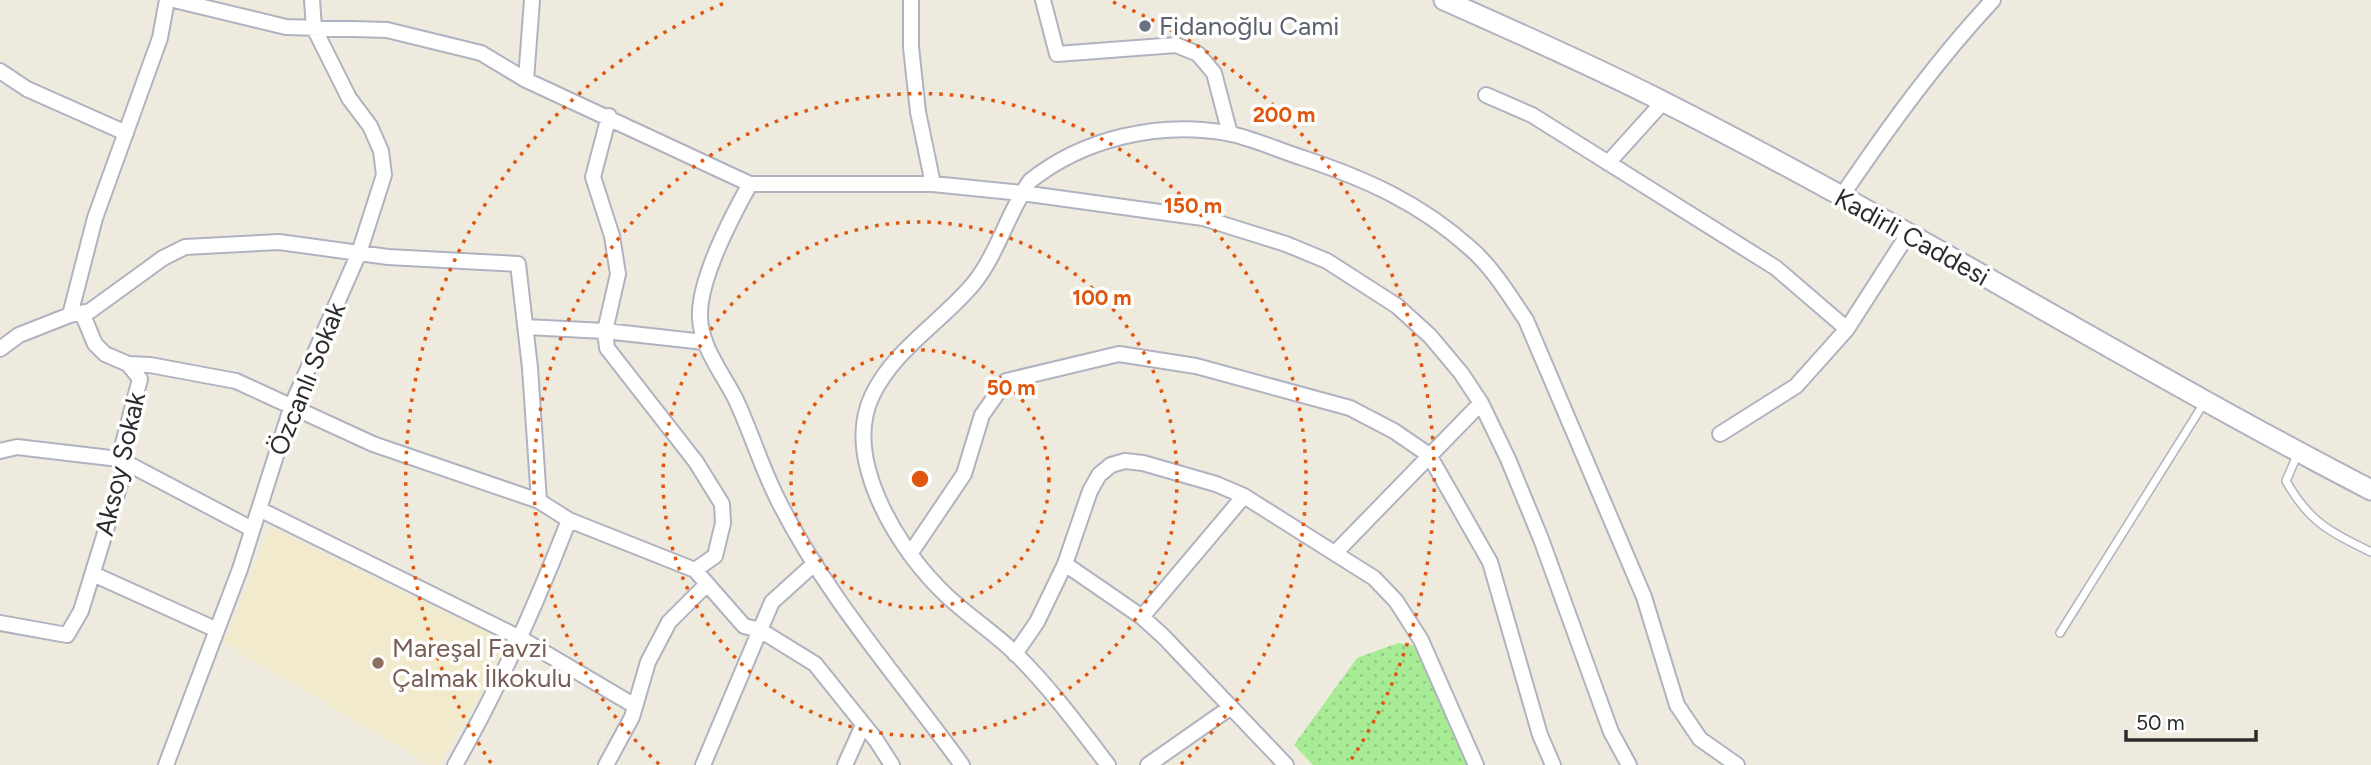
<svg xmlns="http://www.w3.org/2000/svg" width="2371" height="765" font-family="Figtree,sans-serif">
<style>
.education{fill:#f2eacc}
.park{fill:url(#park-dots)}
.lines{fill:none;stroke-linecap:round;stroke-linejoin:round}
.lane-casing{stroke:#b1b2c1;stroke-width:10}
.street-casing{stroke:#b1b2c1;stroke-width:18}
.secondary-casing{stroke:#b1b2c1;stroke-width:23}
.lane{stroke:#fff;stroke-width:7}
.street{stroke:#fff;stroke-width:14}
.secondary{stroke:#fff;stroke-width:19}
.ring{fill:none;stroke:#df570e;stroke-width:3.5;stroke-dasharray:3.5 7}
.worship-dot{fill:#6b7280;stroke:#fff;stroke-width:2.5}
.education-dot{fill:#8d6e63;stroke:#fff;stroke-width:2.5}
.labels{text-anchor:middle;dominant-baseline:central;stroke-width:7;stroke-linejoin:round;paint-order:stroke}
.worship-label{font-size:26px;fill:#5b616d;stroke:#fff;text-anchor:start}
.street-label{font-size:26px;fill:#2c2c2c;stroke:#fff}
.education-label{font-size:26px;fill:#785e54;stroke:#fff;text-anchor:start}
.centre{fill:#df570e;stroke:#fff;stroke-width:3.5}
.ring-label{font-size:21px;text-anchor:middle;font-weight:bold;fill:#df570e;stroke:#fff;stroke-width:7;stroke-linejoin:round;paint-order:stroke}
</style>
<defs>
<pattern id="park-dots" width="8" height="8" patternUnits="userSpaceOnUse" patternTransform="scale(1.75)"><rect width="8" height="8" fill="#a8eb95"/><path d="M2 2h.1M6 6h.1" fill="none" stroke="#91ca81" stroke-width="1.8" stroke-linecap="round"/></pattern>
</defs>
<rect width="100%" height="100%" fill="#efeade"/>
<path class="education" d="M 270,527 L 509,642 L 439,765 L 430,765 L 224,643 Z"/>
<path class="park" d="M 1398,643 L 1424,647 L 1471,765 L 1313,765 L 1294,745 L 1357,658 Z"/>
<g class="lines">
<defs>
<path id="lane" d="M 2298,453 L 2286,481 C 2309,522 2330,532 2371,552
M 2060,633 L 2204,403"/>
<path id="street" d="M 174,0 L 286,27 L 387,30 L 481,53 L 526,80 L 750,184 L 933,184 L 1022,193 L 1203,218 L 1286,244 L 1327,261 L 1397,306 L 1430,336 L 1461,373 L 1481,403 L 1508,459 L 1541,539 L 1611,732 L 1629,765
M 911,0 L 911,47 L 918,112 L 933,184
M 1043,0 L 1057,54 L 1176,45 L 1198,54 L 1214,73 L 1230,134
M 0,71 L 27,89 L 126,133
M 526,80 L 532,0
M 1486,95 L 1532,115 L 1776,268 L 1847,329
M 609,116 L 593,177 L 612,236 L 618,274 L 605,331 L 607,348 L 696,462 L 722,504 L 723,523 L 715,556 L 695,570
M 1608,163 L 1663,102
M 750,184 C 732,216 698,281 700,318 C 701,347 723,374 736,400 C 751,432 761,466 777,498 C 825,595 899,678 962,765
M 1841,197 C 1888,128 1936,61 1993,0
M 70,315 L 95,218 L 160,38 L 167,0
M 526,327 L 605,331 L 704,342
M 0,349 L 19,335 L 70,315 L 90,311 L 163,258 L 185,247 L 279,242 L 388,257 L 518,264 L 530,368 L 539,501
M 128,364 L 150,365 L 236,381 L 373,444 L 539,501 L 569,520 L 695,570 L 744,626 L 760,630 L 772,602 L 815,563
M 1720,434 L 1796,386 L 1847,329 L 1908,234
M 0,451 L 17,447 L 119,459 L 252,529
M 259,509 L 520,638 L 635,706
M 1336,552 L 1481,403
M 910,554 L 964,474 L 982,415 L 1006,381 L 1119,354 L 1196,366 L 1350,408 L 1394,431 L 1429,455 L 1490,562 L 1540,735 L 1553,765
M 1065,564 L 1142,617 L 1163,636 L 1286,765
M 93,574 L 217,630
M 1142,617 L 1244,496
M 0,623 L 67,635 L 81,611 L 124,471 L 119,459 L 140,379 L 128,364 L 105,354 L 95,344 L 82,313
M 1015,654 L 1037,622 L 1065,564 L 1090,491 L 1099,475 L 1111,465 L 1125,461 L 1143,463 L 1216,484 L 1244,496 L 1374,578 L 1396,601 L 1421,640 L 1476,765
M 166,765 L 240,569 L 292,405 L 359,253 L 384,175 L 381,151 L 370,126 L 349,98 L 314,28 L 312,0
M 455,765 C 500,686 536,605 569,520
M 606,765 L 632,717 L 648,662 L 669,622 L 707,584
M 703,765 L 760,630 L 815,664 L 876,740 L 892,765
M 845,765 L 863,725
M 1108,765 C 1079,727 1051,689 1017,655 C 992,630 961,612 937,586 C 895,543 843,457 872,396 C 894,349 942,322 974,283 C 998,253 1008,212 1030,181 C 1084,138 1159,121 1227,133 C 1252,138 1278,150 1303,158 C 1366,179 1420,203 1470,248 C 1493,268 1509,295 1526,320 L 1644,597 L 1677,705 L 1700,739 L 1737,765
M 1148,765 L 1231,707"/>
<path id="secondary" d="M 1444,0 C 1516,32 1589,64 1660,100 C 1902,222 2131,366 2371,490"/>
</defs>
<use href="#lane" class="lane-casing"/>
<use href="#street" class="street-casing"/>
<use href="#secondary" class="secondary-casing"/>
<use href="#lane" class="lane"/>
<use href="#street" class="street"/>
<use href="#secondary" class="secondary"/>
</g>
<g class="ring">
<circle cx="920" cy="479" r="129"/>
<circle cx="920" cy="479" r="257"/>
<path d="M659 764A386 386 0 1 1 1181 764"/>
<path d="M491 763A515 515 0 0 1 727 2M1113 2A515 515 0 0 1 1349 763"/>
</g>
<circle class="worship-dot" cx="1145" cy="26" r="7"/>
<circle class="education-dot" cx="378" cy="663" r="7"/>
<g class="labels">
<g class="worship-label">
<text x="1159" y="26">Fidanoğlu Cami</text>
</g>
<g class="street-label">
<text transform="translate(1912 237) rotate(29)">Kadirli Caddesi</text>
<text transform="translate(307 379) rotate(-68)">Özcanlı Sokak</text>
<text transform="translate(120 464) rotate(-77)">Aksoy Sokak</text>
</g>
<g class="education-label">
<text x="392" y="648">Mareşal Favzi<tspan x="392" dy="30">Çalmak İlkokulu</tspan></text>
</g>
</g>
<circle cx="920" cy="479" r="10" class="centre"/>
<g class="ring-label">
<text x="1284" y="122">200 m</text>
<text x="1193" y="213">150 m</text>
<text x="1102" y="305">100 m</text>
<text x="1011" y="395">50 m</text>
</g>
<path d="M2126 730v10h130v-10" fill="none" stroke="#2c2c2c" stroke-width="3.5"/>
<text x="2136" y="730" font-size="21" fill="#2c2c2c" stroke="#ffffff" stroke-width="5" paint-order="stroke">50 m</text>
</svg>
